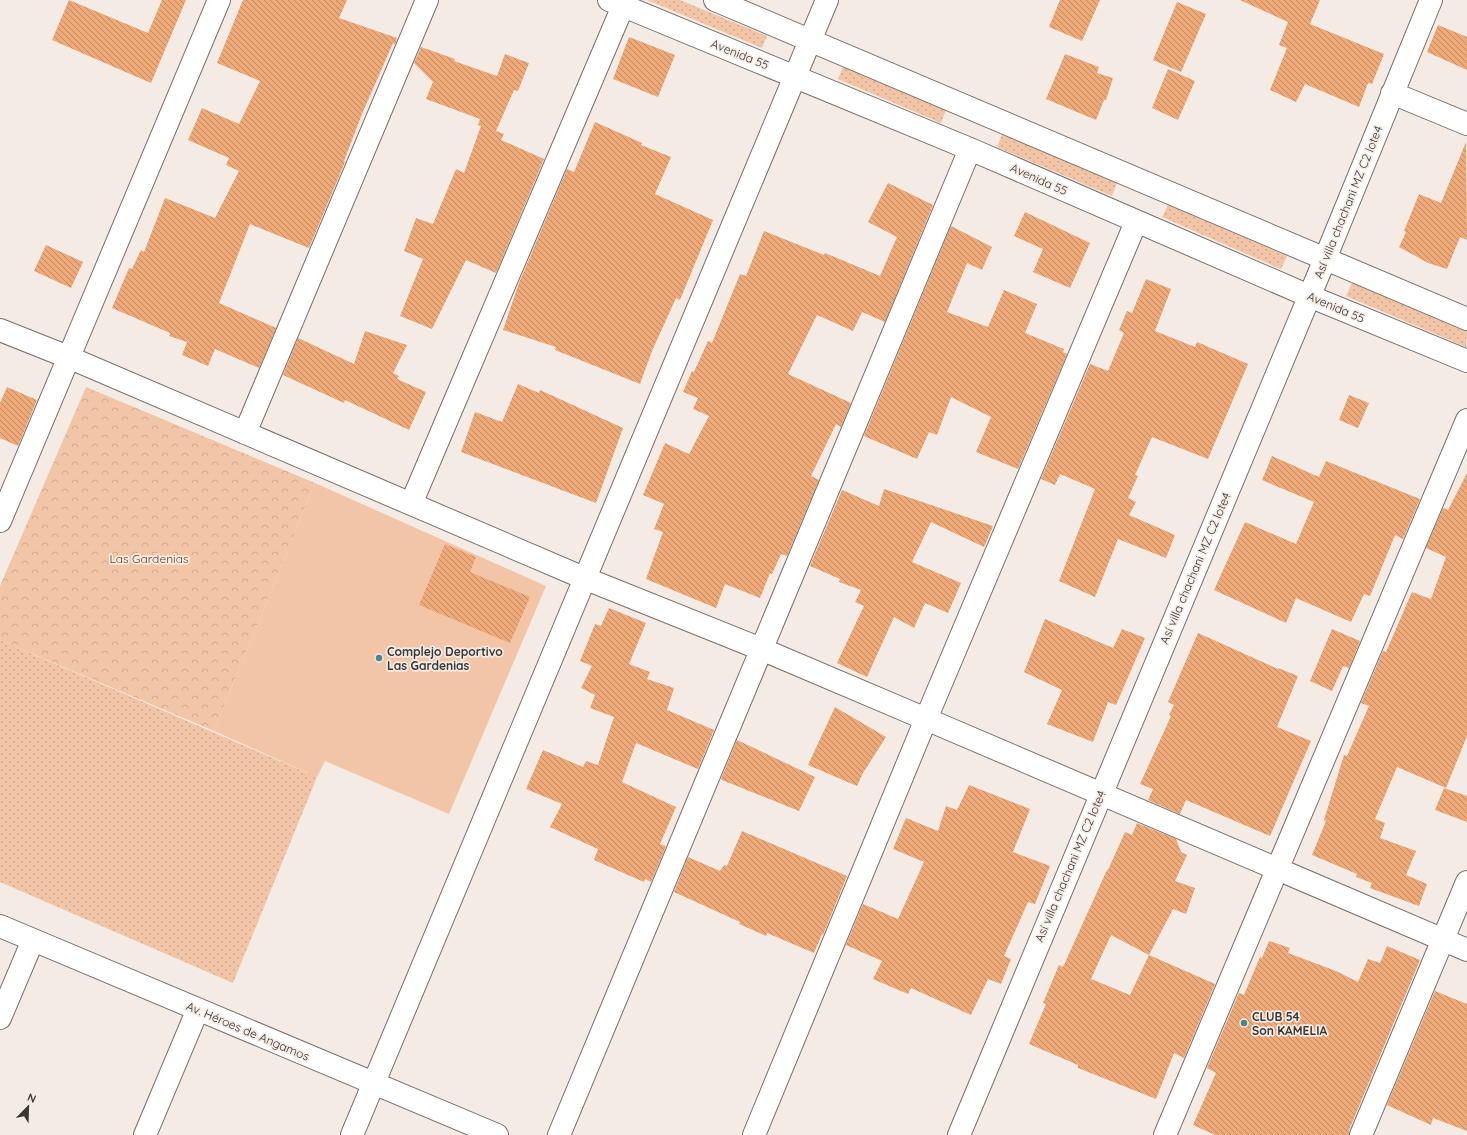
<svg xmlns="http://www.w3.org/2000/svg" width="1467" height="1135" font-family="Quicksand,sans-serif">
<style>
.grass{fill:url(#grass-dots)}
.forest{fill:url(#forest-crowns)}
.garden{fill:#f2c5a6}
.building{fill:url(#building-back-hatch);fill-rule:evenodd}
.lines{fill:none;stroke-linecap:round;stroke-linejoin:round}
.minor-casing{stroke:#776f69;stroke-width:24}
.minor{stroke:#fff;stroke-width:22}
.poi-dot{fill:#418891;stroke:#f4ebe5;stroke-width:1.5}
.labels{text-anchor:middle;dominant-baseline:central;stroke-width:3.5;stroke-linejoin:round;paint-order:stroke}
.street-label{font-size:12px;fill:#3b3735;stroke:#f4ebe5}
.park-label{font-size:12px;fill:#673b17;stroke:#f4ebe5}
.poi-label{font-size:12px;font-weight:bold;fill:#3b3735;stroke:#f4ebe5;text-anchor:start}
</style>
<defs>
<pattern id="grass-dots" width="8" height="8" patternUnits="userSpaceOnUse"><rect width="8" height="8" fill="#f2c5a6"/><path d="M2 2h.1M6 6h.1" fill="none" stroke="#d0aa90" stroke-width="1.8" stroke-linecap="round"/></pattern>
<pattern id="forest-crowns" width="20" height="18" patternUnits="userSpaceOnUse"><rect width="20" height="18" fill="#f2c5a6"/><path d="M2 6a3 3 0 1 1 6 0M12 15a3 3 0 1 1 6 0" fill="none" stroke="#d0aa90"/></pattern>
<pattern id="building-back-hatch" width="6" height="6" patternUnits="userSpaceOnUse"><rect width="6" height="6" fill="#eda978"/><path d="M-1 5l2 2M0 0l6 6M5-1l2 2" fill="none" stroke="#c18a63"/></pattern>
</defs>
<rect width="100%" height="100%" fill="#f4ebe5"/>
<path class="grass" d="M 647,0 L 680,0 L 767,36 L 762,48 Z
M 843,67 L 946,110 L 941,123 L 838,79 Z
M 1002,134 L 1117,183 L 1112,196 L 997,147 Z
M 1168,205 L 1287,256 L 1281,269 L 1162,217 Z
M 1352,283 L 1467,331 L 1466,347 L 1346,296 Z
M 0,640 L 317,777 L 233,983 L 0,882 Z"/>
<path class="forest" d="M 86,387 L 315,483 L 214,731 L 0,640 L 0,586 Z"/>
<path class="garden" d="M 315,483 L 546,586 L 449,814 L 325,761 L 317,777 L 214,731 Z"/>
<path class="building" d="M 69,0 L 148,33 L 162,0 L 186,0 L 151,83 L 52,40 Z
M 243,0 L 347,0 L 339,18 L 397,38 L 395,45 L 393,43 L 362,114 L 344,161 L 345,162 L 309,248 L 250,224 L 219,303 L 276,328 L 259,368 L 215,349 L 208,366 L 182,355 L 187,342 L 169,336 L 170,333 L 112,308 L 129,268 L 132,269 L 141,250 L 144,252 L 165,198 L 215,218 L 239,171 L 226,165 L 229,158 L 188,140 L 202,108 L 239,124 L 260,81 L 217,63 Z
M 1060,0 L 1100,0 L 1082,41 L 1049,27 Z
M 1240,0 L 1320,0 L 1310,24 L 1384,54 L 1372,84 L 1368,83 L 1359,107 L 1305,84 L 1296,102 L 1270,90 L 1287,48 L 1279,45 L 1288,22 Z
M 1177,2 L 1206,14 L 1181,72 L 1153,60 Z
M 1438,25 L 1467,37 L 1467,70 L 1427,52 Z
M 629,37 L 675,55 L 658,97 L 613,79 Z
M 421,47 L 455,59 L 454,61 L 497,76 L 505,54 L 529,63 L 518,91 L 514,90 L 496,131 L 504,134 L 501,140 L 544,159 L 496,273 L 466,260 L 432,329 L 400,316 L 423,259 L 404,251 L 416,218 L 433,224 L 456,169 L 464,173 L 481,126 L 478,125 L 480,119 L 426,99 L 433,82 L 414,63 Z
M 1065,54 L 1099,67 L 1097,73 L 1113,78 L 1106,100 L 1104,100 L 1096,120 L 1046,99 Z
M 1168,69 L 1195,81 L 1178,120 L 1152,108 Z
M 595,122 L 642,143 L 641,145 L 671,157 L 655,194 L 713,220 L 680,300 L 676,298 L 652,351 L 640,384 L 555,350 L 556,347 L 503,330 L 519,283 L 567,169 L 574,172 Z
M 1466,142 L 1467,240 L 1460,237 L 1447,269 L 1428,263 L 1399,247 L 1406,232 L 1404,231 L 1419,194 L 1441,203 Z
M 888,183 L 933,205 L 885,322 L 862,312 L 853,331 L 817,315 L 788,374 L 851,403 L 841,427 L 836,424 L 811,476 L 819,480 L 787,556 L 781,554 L 772,574 L 770,573 L 760,598 L 725,584 L 716,608 L 646,579 L 663,532 L 654,529 L 664,504 L 643,495 L 665,443 L 689,454 L 709,416 L 693,409 L 698,398 L 683,392 L 692,371 L 694,372 L 708,341 L 712,343 L 740,274 L 746,276 L 764,231 L 824,255 L 825,253 L 880,276 L 897,237 L 868,222 Z
M 1025,212 L 1090,243 L 1070,288 L 1033,272 L 1043,249 L 1014,236 Z
M 951,226 L 992,247 L 982,270 L 967,263 L 947,312 L 988,327 L 1004,290 L 1037,304 L 1025,333 L 1064,349 L 1063,352 L 1067,354 L 1018,469 L 976,452 L 991,417 L 951,397 L 937,435 L 929,432 L 917,459 L 864,436 Z
M 46,245 L 83,262 L 71,288 L 34,271 Z
M 1146,279 L 1171,289 L 1155,331 L 1195,347 L 1197,342 L 1248,364 L 1208,459 L 1152,437 L 1135,475 L 1138,476 L 1128,498 L 1136,502 L 1129,515 L 1175,535 L 1166,558 L 1118,539 L 1095,597 L 1059,581 L 1095,489 L 1060,474 L 1055,485 L 1041,479 L 1090,364 L 1108,371 L 1124,333 L 1119,330 L 1127,311 L 1132,313 Z
M 365,331 L 407,345 L 393,373 L 399,376 L 397,379 L 426,392 L 409,430 L 345,400 L 344,403 L 283,375 L 298,338 L 354,364 Z
M 518,384 L 539,393 L 540,390 L 623,428 L 596,503 L 461,452 L 475,412 L 502,422 Z
M 7,387 L 37,400 L 18,446 L 0,438 L 0,403 Z
M 1349,395 L 1369,403 L 1358,428 L 1339,420 Z
M 1272,456 L 1319,477 L 1326,461 L 1420,499 L 1403,539 L 1395,535 L 1370,596 L 1364,594 L 1351,622 L 1296,598 L 1286,623 L 1214,590 L 1245,522 L 1296,544 L 1314,502 L 1262,480 Z
M 1467,473 L 1467,736 L 1446,788 L 1397,767 L 1375,819 L 1385,823 L 1380,838 L 1416,851 L 1406,875 L 1427,884 L 1419,906 L 1370,888 L 1372,883 L 1356,877 L 1357,874 L 1312,855 L 1326,821 L 1324,820 L 1344,755 L 1347,756 L 1369,706 L 1361,703 L 1383,651 L 1386,652 L 1412,592 L 1431,599 L 1446,557 L 1426,548 L 1443,508 L 1448,510 Z
M 884,489 L 993,526 L 984,547 L 931,522 L 912,562 L 961,583 L 948,613 L 925,603 L 914,628 L 894,617 L 867,677 L 837,663 L 864,606 L 855,602 L 861,590 L 839,582 L 840,579 L 810,566 L 842,490 L 879,506 Z
M 445,544 L 476,557 L 470,572 L 530,597 L 510,643 L 419,605 Z
M 609,608 L 646,623 L 629,664 L 650,672 L 647,679 L 674,688 L 667,710 L 714,730 L 698,769 L 636,743 L 622,782 L 676,807 L 660,844 L 666,846 L 651,882 L 645,879 L 644,882 L 594,860 L 598,849 L 550,827 L 562,804 L 526,789 L 543,750 L 583,767 L 586,761 L 598,765 L 614,717 L 590,708 L 595,695 L 581,688 L 592,666 L 580,661 L 595,624 L 601,626 Z
M 1045,619 L 1113,648 L 1122,629 L 1145,638 L 1116,705 L 1108,702 L 1093,742 L 1047,724 L 1062,690 L 1024,672 Z
M 1332,629 L 1360,641 L 1349,668 L 1343,666 L 1332,691 L 1310,681 Z
M 1198,633 L 1278,669 L 1278,668 L 1298,676 L 1277,727 L 1311,741 L 1270,836 L 1186,800 L 1180,814 L 1148,800 L 1153,789 L 1140,784 L 1171,716 L 1169,715 L 1174,705 L 1168,702 Z
M 835,707 L 886,737 L 863,773 L 857,786 L 808,765 Z
M 737,740 L 815,777 L 799,811 L 722,780 L 721,779 Z
M 969,785 L 1030,809 L 1013,852 L 1050,866 L 1035,904 L 1028,902 L 1004,956 L 1011,959 L 1001,984 L 988,979 L 971,1015 L 911,988 L 908,994 L 873,979 L 882,961 L 846,945 L 863,904 L 898,919 L 924,862 L 893,849 L 906,818 L 938,831 L 946,806 L 957,810 Z
M 1444,788 L 1467,796 L 1467,822 L 1435,810 Z
M 1137,823 L 1176,839 L 1181,852 L 1187,855 L 1175,881 L 1195,888 L 1186,914 L 1173,909 L 1149,955 L 1215,984 L 1184,1058 L 1174,1053 L 1156,1099 L 1078,1068 L 1078,1065 L 1029,1044 L 1046,1004 L 1043,1003 L 1059,965 L 1063,967 L 1107,870 L 1108,870 L 1125,832 L 1132,835 ZM 1111,935 L 1149,955 L 1130,995 L 1091,979 Z
M 742,831 L 847,876 L 823,935 L 822,934 L 814,953 L 767,933 L 766,936 L 739,924 L 740,922 L 674,892 L 688,857 L 720,871 L 724,865 L 727,866 Z
M 1269,941 L 1290,948 L 1288,953 L 1336,971 L 1358,982 L 1368,959 L 1380,963 L 1387,946 L 1420,960 L 1349,1130 L 1349,1135 L 1215,1135 L 1193,1125 L 1216,1073 L 1207,1068 L 1239,993 L 1244,995 L 1260,957 L 1262,958 Z
M 1435,991 L 1467,1004 L 1467,1131 L 1433,1118 L 1431,1125 L 1387,1105 Z"/>
<g class="lines">
<defs>
<path id="minor" d="M 609,0 L 970,149 L 1309,296 L 1467,361
M 715,0 L 1467,319
M 1392,93 L 1467,124
M 0,330 L 68,357 L 584,578 L 761,649 L 926,719 L 1467,950
M 245,433 L 427,0
M 411,504 L 623,6
M 0,521 L 219,0
M 0,926 L 497,1135
M 0,1018 L 33,940
M 145,1135 L 198,1009
M 352,1135 L 827,0
M 559,1135 L 970,149
M 754,1135 L 926,719 L 1136,222
M 959,1135 L 1325,259 L 1431,0
M 1165,1135 L 1467,420
M 1361,1135 L 1467,882"/>
</defs>
<use href="#minor" class="minor-casing"/>
<use href="#minor" class="minor"/>
</g>
<g class="poi-dot">
<circle cx="379" cy="658" r="4"/>
<circle cx="1244" cy="1023" r="4"/>
</g>
<g class="labels">
<g class="street-label">
<text transform="translate(740 54) rotate(22)">Avenida 55</text>
<text transform="translate(1039 179) rotate(24)">Avenida 55</text>
<text transform="translate(1348 202) rotate(-68)">Así villa chachani MZ C2 lote4</text>
<text transform="translate(1336 307) rotate(23)">Avenida 55</text>
<text transform="translate(1195 568) rotate(-67)">Así villa chachani MZ C2 lote4</text>
<text transform="translate(1070 866) rotate(-67)">Así villa chachani MZ C2 lote4</text>
<text transform="translate(248 1031) rotate(23)">Av. Héroes de Angamos</text>
</g>
<g class="park-label">
<text x="149" y="558">Las Gardenias</text>
</g>
<g class="poi-label">
<text x="387" y="651">Complejo Deportivo<tspan x="387" dy="14">Las Gardenias</tspan></text>
<text x="1252" y="1016">CLUB 54<tspan x="1252" dy="14">Son KAMELIA</tspan></text>
</g>
</g>
<g transform="translate(28 1107) rotate(23)" stroke="#f4ebe5" stroke-width="3" paint-order="stroke">
<path d="M0-3L7 15L0 10L-7 15Z" fill="#3b3735"/>
<text y="-6" font-size="11" font-weight="bold" text-anchor="middle" fill="#3b3735">N</text>
</g>
</svg>
